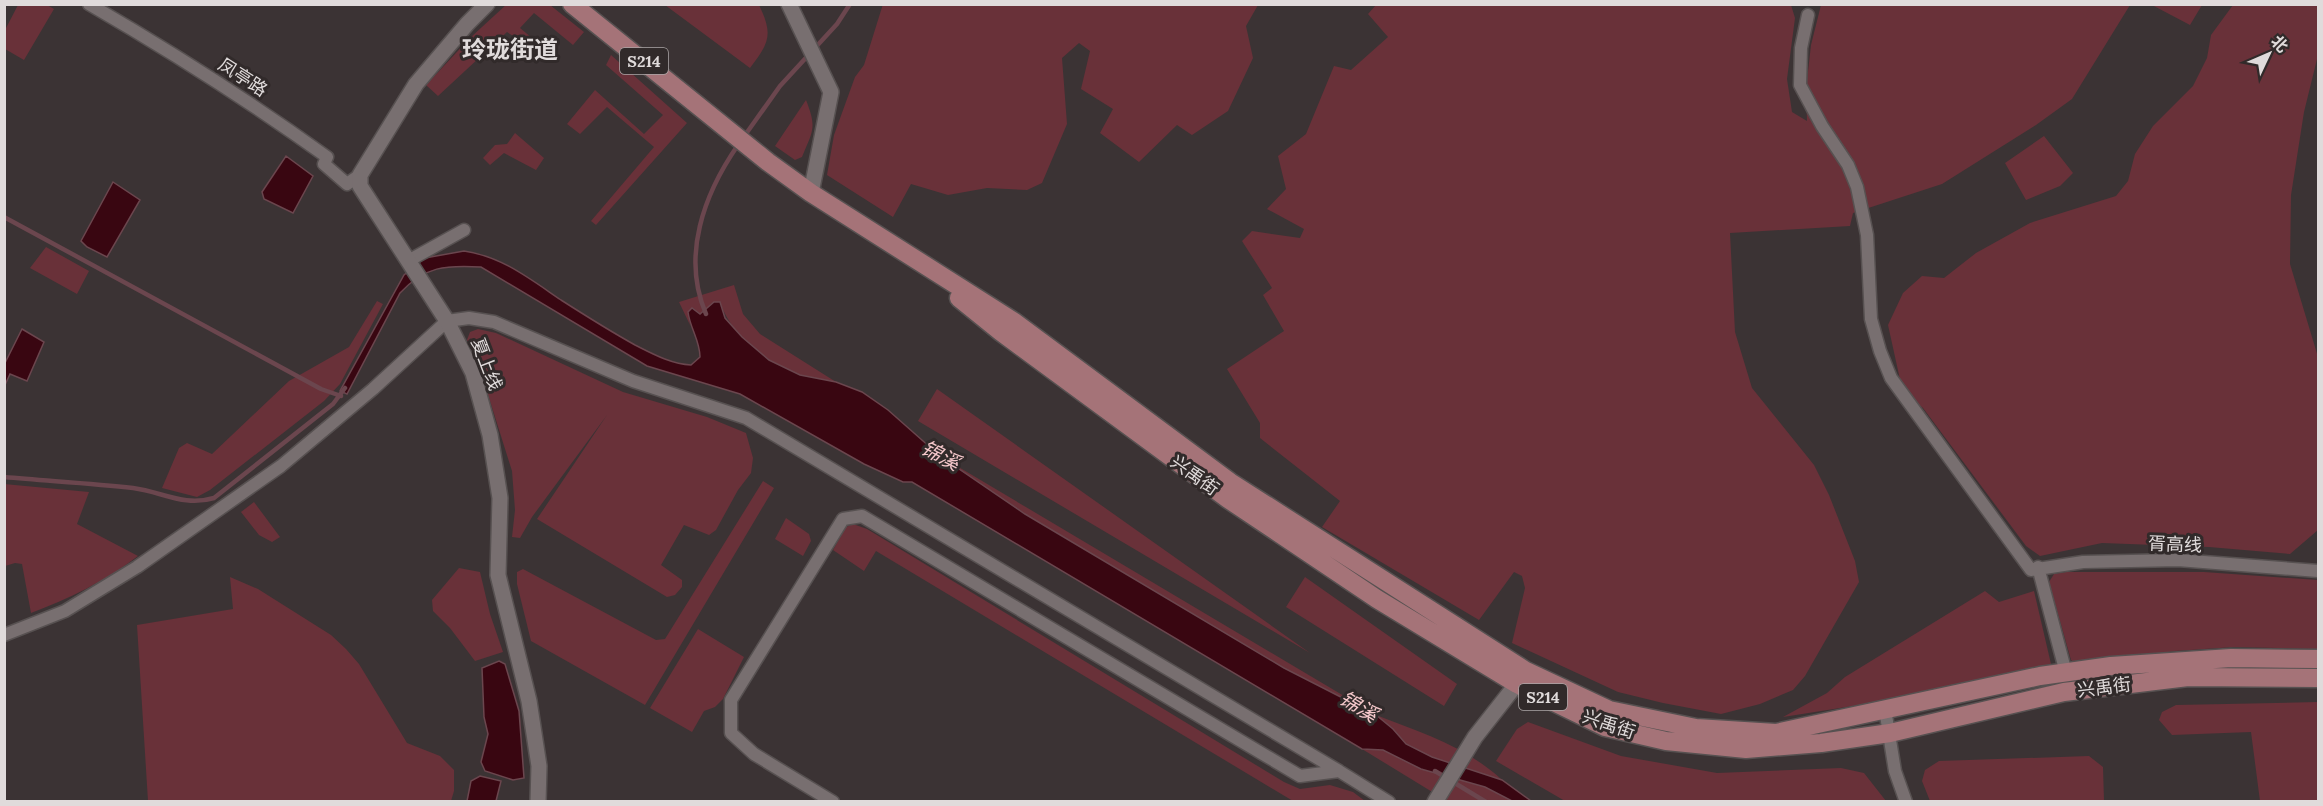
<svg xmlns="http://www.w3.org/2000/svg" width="2323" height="806" font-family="Lora,'Noto Sans SC',serif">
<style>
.green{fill:#693139}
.water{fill:#390611;stroke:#6b464e;stroke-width:1.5}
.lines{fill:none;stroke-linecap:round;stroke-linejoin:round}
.stream{stroke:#6b464e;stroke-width:4.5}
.minor-casing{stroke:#575151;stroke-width:15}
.tertiary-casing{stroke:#575151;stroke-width:18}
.primary-casing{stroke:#575151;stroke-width:21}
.minor{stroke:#786f70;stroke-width:12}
.tertiary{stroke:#786f70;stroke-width:15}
.primary{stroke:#a57378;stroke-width:18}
.labels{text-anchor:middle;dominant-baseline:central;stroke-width:6;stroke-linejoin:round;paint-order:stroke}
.shield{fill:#312a2a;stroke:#aca6a6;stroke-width:1.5}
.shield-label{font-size:16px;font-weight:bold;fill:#e0dbdb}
.street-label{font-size:18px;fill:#e0dbdb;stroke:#312a2a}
.water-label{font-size:20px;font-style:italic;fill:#f5c8cb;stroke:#312a2a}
.district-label{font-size:24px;font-weight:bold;fill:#e0dbdb;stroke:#312a2a}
</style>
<rect width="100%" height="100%" fill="#3b3334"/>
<path class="green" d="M 507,4 L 550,5 L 584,32 L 573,45 L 534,13 L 520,28 L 532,38 L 527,45 L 507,32 L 438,96 L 426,85 L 470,38 Z
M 883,4 L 1258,4 L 1258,5 L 1246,26 L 1253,58 L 1228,111 L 1192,135 L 1177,125 L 1139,162 L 1100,133 L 1113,109 L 1081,89 L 1090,51 L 1079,43 L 1062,58 L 1067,124 L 1042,183 L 1027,190 L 987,188 L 948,195 L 911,184 L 893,217 L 827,175 L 834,135 L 855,77 L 864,65 Z
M 18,5 L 47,5 L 54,9 L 24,60 L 5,49 L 5,30 Z
M 665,5 L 759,5 C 773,34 770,42 750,68 Z
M 1376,5 L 1791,5 L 1795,18 L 1787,79 L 1792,112 L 1807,121 L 1806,89 L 1811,45 L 1821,5 L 2130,5 L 2072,99 L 2036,125 L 1942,184 L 1853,213 L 1850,226 L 1730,233 L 1735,332 L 1752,388 L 1814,465 L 1829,495 L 1855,561 L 1859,582 L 1805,676 L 1793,690 L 1760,704 L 1721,714 L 1663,703 L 1618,692 L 1512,643 L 1525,588 L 1522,576 L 1514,572 L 1479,620 L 1322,527 L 1340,501 L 1260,438 L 1260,423 L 1227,369 L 1284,331 L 1263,295 L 1272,288 L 1242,241 L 1252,231 L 1300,238 L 1304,229 L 1267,209 L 1286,189 L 1278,156 L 1306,134 L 1334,66 L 1351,70 L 1388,37 L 1368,14 Z
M 2152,5 L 2152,4 L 2202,5 L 2190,25 Z
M 2233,5 L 2318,5 L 2318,55 L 2304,112 L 2291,195 L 2290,264 L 2318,357 L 2318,530 L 2290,554 L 2209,547 L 2102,543 L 2040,556 L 2026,546 L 1923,408 L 1903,393 L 1888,325 L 1903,293 L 1922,276 L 1944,278 L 1976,253 L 2030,223 L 2116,196 L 2128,181 L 2135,154 L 2153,126 L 2193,86 L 2207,58 L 2211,35 Z
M 611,55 L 687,123 L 596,225 L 591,221 L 654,147 L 607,107 L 580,134 L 567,124 L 595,90 L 644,134 L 663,115 L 606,65 Z
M 806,100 C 817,128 813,130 802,157 L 795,160 L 775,146 Z
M 515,133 L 544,158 L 536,170 L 504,153 L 490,165 L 483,158 L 495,145 L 507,144 Z
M 2044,136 L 2073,173 L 2060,186 L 2026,200 L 2005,163 Z
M 46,247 L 89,271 L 77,294 L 30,268 Z
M 734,285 L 743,314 L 760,334 L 836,382 C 824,380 811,379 800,375 C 767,363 731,336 720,302 L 714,302 L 700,314 L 693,308 L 688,312 L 690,325 L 679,302 Z
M 377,301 L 383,304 L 340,384 L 324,401 L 210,490 L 197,497 L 162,488 L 179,448 L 187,443 L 212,454 L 289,381 L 349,347 Z
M 478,329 L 496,333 L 623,392 L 707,417 L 746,433 L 753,458 L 751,473 L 738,490 L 716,530 L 709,535 L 684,525 L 661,565 L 682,580 L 682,587 L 675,595 L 667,597 L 537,519 L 607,415 L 532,517 L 520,538 L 512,537 L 515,510 L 512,471 L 474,350 L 467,340 L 470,332 Z
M 937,389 L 1310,653 L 918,421 Z
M 940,456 L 1376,715 C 1420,732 1467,747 1502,780 L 1432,757 L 1406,744 L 1393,729 L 1376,715 L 1284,668 L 1025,514 Z
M 763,481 L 774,488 L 645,705 L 531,641 L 517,584 L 517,572 L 523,569 L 656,640 L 665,639 Z
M 4,484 L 89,492 L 77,524 L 138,556 C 106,581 68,599 31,613 L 22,564 L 15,563 L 5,566 Z
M 254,502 L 280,537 L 272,542 L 259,535 L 241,512 Z
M 786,518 L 809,534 L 811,541 L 803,556 L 775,539 Z
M 853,524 L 867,529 L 1284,782 L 1300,789 L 1330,785 L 1353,792 L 1365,801 L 1293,801 L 876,551 L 864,571 L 833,550 L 846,527 Z
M 459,568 L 480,572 L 490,614 L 503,652 L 475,661 L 450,628 L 433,611 L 432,600 Z
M 2066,572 L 2204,572 L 2318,580 L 2318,649 L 2234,647 L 2175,651 L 2077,665 L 2071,660 L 2049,582 L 2054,574 Z
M 230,577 L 258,589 L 331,635 L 346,649 L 359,664 L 407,743 L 440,756 L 454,770 L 454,791 L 451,801 L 148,801 L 137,625 L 233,609 Z
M 1305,577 L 1457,684 L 1444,706 L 1286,607 Z
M 1985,591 L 1999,602 L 2034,591 L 2051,664 L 1872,703 L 1783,717 L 1827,693 L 1845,677 Z
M 698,629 L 744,657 L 723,699 L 715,707 L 704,711 L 692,732 L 650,708 Z
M 2318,702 L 2318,801 L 2260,801 L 2251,732 L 2172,735 L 2159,720 L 2162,712 L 2176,705 Z
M 1528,722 L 1621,756 L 1717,773 L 1841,768 L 1864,773 L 1886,801 L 1565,801 L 1496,761 L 1517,729 Z
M 1362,749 L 1383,750 L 1421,769 L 1485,787 L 1512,801 L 1447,801 Z
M 2089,756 L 2103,767 L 2104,801 L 1930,801 L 1922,781 L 1925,770 L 1939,761 Z"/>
<path class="water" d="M 286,156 L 313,176 L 293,213 L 264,199 L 262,192 Z
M 113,182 L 140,200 L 107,257 L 87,247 L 81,241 Z
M 464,251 C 501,256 530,279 561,300 C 586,316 610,331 635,345 C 653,354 671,364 691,365 L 700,357 C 700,341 690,328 688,312 L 692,308 L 700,314 L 714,302 L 720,302 L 725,318 L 742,337 L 769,360 L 800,375 L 836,382 L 862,392 L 888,410 L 940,456 L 1025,514 L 1284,668 L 1376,715 L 1393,729 L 1406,744 L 1432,757 L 1502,780 L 1531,801 L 1512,801 L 1485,787 L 1421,769 L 1383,750 L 1362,749 L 912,482 L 903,482 L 864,464 L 740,394 L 647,366 L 481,267 C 446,265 425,266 400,293 L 347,394 L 340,391 L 404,275 L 425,258 Z
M 22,329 L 44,342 L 27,381 L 10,374 L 5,385 L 5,363 Z
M 499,661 L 505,664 L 519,711 L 524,778 L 513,780 L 485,771 L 481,762 L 488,734 L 484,717 L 482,668 Z
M 480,776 L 501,781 L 496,801 L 467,801 L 471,781 Z"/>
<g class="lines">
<path class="stream" d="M 743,138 L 780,86 L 837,24 L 850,4
M 4,217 L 321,389 L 341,396
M 706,314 C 681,256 704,194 738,145
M 4,477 C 47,481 91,483 133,488 C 163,492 184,507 214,498 L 333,404 L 345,388
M 1435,771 L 1486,802"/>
<defs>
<path id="minor" d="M 89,4 C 172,52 249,101 327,157 L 324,164 L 347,184 L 360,175
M 1808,15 L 1801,48 L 1800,85 L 1822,126 L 1848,165 L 1857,187 L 1867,235 L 1871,319 L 1880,351 L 1891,378 L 2031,570 L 2083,562 L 2178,560 L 2318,571
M 408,261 L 464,230
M 2038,567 L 2066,673
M 4,635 L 65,611 L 137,567 L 281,466 L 373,389 L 447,321 L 469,318 L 494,322 L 633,381 L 746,418 L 1339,771
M 1885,709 L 1895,771 L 1906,802
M 833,802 L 754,754 L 731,733 L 731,700 L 843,519 L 862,516 L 1300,776 L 1339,771 L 1389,802"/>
<path id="tertiary" d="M 487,4 L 467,24 L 416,84 L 360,175 L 360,186 L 447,321 L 473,373 L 490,435 L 500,498 L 498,575 L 529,701 L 539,766 L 538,802
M 789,4 L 831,92 L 811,193
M 1435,802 L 1475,737 L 1523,676"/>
<path id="primary" d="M 572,4 L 768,162 L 811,193 L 1013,321 L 1230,482 L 1526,671 L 1609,710 L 1696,728 L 1776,733 L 2040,676 L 2111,666 L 2231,658 L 2318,659
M 959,298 L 1001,332 L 1228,499 L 1377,599 L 1517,684 L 1605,727 L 1666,741 L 1746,749 L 1821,743 L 1890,733 L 2064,692 L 2188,677 L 2318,678"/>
</defs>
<use href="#minor" class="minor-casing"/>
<use href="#tertiary" class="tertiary-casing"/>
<use href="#primary" class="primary-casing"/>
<use href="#minor" class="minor"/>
<use href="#tertiary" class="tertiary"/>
<use href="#primary" class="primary"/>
</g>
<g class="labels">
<g class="shield">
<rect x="620" y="48" width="48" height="26" rx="4.5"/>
<rect x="1519" y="684" width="48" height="26" rx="4.5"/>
</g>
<g class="shield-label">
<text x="644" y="61">S214</text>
<text x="1543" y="697">S214</text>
</g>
<g class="street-label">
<text transform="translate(243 77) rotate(33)">凤亭路</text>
<text transform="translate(487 364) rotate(69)">夏上线</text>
<text transform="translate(1195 475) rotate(36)">兴禹街</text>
<text transform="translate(2175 544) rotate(2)">胥高线</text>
<text transform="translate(2104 687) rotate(-7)">兴禹街</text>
<text transform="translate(1609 724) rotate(19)">兴禹街</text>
</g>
<g class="water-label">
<text transform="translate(941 455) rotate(27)">锦溪</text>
<text transform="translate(1359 706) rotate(31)">锦溪</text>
</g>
<g class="district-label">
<text x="510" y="49">玲珑街道</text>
</g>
</g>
<rect width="2323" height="806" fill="none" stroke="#e0dbdb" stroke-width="12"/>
<g transform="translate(2269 54) rotate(46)" stroke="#312a2a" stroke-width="4.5" paint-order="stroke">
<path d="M0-4.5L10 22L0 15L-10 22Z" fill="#e0dbdb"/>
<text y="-9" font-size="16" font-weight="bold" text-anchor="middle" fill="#e0dbdb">北</text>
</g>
</svg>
